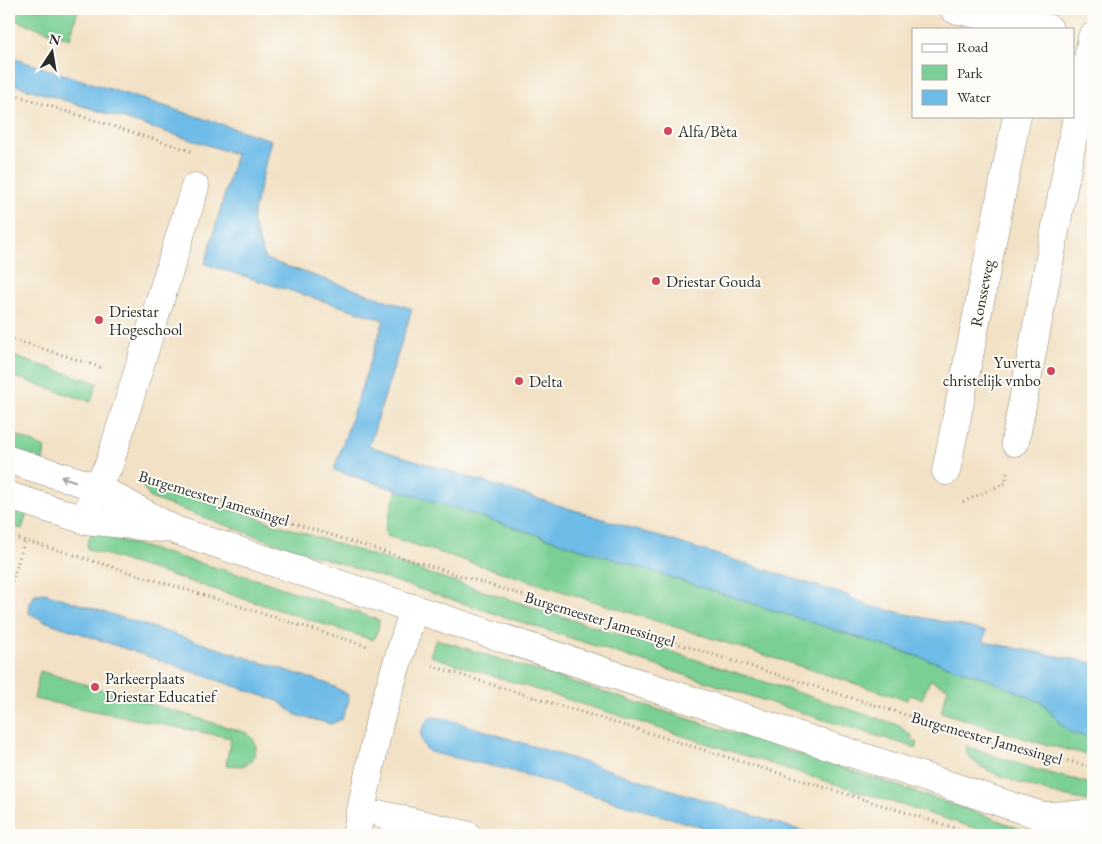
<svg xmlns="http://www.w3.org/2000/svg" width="1102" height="844" font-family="'EB Garamond',serif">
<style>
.green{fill:#79cf94;stroke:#527d60}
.water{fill:#6dbbe7;stroke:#4c7389}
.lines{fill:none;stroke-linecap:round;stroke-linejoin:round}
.minor-casing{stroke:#8e8678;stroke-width:29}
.major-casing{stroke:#8e8678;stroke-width:29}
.path{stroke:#8e8678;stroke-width:3;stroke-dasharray:1 4;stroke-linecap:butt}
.minor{stroke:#fff;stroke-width:28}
.major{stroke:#fff;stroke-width:28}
.oneway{stroke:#a0a0a0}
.poi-dot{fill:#d1495b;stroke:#fdfcf7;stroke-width:2}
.labels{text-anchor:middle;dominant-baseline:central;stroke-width:4;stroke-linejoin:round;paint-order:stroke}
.poi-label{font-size:16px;fill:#2b2b2b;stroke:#fdfcf7;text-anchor:start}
.street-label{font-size:16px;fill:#2b2b2b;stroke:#fdfcf7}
</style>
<rect width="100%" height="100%" fill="#fdfcf7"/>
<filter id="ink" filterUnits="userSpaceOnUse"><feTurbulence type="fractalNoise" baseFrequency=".02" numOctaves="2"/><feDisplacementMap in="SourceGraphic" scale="10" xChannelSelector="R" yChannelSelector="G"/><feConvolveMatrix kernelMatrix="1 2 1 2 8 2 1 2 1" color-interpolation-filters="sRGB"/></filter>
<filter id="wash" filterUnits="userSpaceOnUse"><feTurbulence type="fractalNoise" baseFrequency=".0096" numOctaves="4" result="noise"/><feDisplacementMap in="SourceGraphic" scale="20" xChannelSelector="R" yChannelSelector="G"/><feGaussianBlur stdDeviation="1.12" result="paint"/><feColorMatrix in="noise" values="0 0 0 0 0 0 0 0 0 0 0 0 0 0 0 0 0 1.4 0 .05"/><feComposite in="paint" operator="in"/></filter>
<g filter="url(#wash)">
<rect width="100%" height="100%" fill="#f2e1c5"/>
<path class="green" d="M 9,9 L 78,9 L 70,39 L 9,18 Z
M 9,355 L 97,383 L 91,402 L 9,375 Z
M 9,432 L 45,448 L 43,462 L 9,451 Z
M 146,482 L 898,725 L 913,737 L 911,740 L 917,742 L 917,748 L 815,717 L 264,539 L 150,498 L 143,487 Z
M 397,489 L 982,677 L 1043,703 L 1061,725 L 1086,736 L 1093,734 L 1093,756 L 1039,743 L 941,712 L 948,688 L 930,680 L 922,699 L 910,695 L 907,700 L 387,536 L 385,529 Z
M 9,508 L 27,513 L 22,529 L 9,525 Z
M 92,532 L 262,581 L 379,620 L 378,630 L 373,640 L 88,549 L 87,544 Z
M 436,639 L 853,771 L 984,815 L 1036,835 L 996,835 L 430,656 Z
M 40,671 L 247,733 C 258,744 258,746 252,761 L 242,766 L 226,765 L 231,738 L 34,699 Z
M 966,746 L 1037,770 L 1093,784 L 1093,801 C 1072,801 975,774 967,754 C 966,752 966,749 966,746 Z"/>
<path class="water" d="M 9,57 L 271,140 L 252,220 L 265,259 L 412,309 L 369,446 L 846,595 L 869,606 L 986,631 L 984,642 L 1093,663 L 1093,734 L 1086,736 L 1073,734 L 1061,725 L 1043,703 L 982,677 L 334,470 L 384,320 L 205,264 L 236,154 L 9,83 Z
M 45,593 L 329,684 L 347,694 L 349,700 L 342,719 L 331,724 L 296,715 L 278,701 L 44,621 L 29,613 L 30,604 L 35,594 Z
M 432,717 L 447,719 L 815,835 L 727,835 L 505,769 L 429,752 C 417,740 419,726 432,717 Z"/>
</g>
<g filter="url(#ink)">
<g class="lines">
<defs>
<path id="minor" d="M 954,9 L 1049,29
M 1015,442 L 1092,37
M 946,471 L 1017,116
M 85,520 L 96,487 L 109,465 L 195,187
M 383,815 L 467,835
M 356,835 L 380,719 L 414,608"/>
<path id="major" d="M 9,460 L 96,487 L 175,530 L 1042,816 L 1078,835
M 9,496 L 85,520 L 161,528
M 1044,816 L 1093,814"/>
</defs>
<use href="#minor" class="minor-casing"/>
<use href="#major" class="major-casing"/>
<path class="path" d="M 9,93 L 194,152
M 9,338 L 103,368
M 164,483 L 996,743 L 1093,767
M 963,502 L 1005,483 L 1007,473
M 9,536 L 68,553
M 74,555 L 367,646
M 9,591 L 25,540
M 432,666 L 914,815 L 976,835"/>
<use href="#minor" class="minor"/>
<use href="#major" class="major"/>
</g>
<defs><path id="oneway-shaft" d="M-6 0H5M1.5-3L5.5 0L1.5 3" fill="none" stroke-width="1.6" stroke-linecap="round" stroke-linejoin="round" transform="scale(1.25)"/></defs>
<use class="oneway" href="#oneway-shaft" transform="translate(68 479) rotate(-162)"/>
</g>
<g class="poi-dot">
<circle cx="668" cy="131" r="5"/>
<circle cx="656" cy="281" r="5"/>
<circle cx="99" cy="320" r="5"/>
<circle cx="1051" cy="371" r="5"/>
<circle cx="519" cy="381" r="5"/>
<circle cx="95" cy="687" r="5"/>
</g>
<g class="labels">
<g class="poi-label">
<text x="678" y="131">Alfa/Bèta</text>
<text x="666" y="281">Driestar Gouda</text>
<text x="109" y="311">Driestar<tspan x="109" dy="18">Hogeschool</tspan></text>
<text x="1041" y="362" text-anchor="end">Yuverta<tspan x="1041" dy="18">christelijk vmbo</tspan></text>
<text x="529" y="381">Delta</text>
<text x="105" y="678">Parkeerplaats<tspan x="105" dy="18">Driestar Educatief</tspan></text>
</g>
<g class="street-label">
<text transform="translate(982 293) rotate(-79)">Ronsseweg</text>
<text transform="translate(214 498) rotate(17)">Burgemeester Jamessingel</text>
<text transform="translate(600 619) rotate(17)">Burgemeester Jamessingel</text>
<text transform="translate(987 738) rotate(16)">Burgemeester Jamessingel</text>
</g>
</g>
<rect width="1102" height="844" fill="none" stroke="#fdfcf7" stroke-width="30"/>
<rect x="912" y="28" width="162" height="90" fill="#fdfcf7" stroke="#a9a8a5"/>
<rect x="922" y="44" width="25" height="8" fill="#ffffff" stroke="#a9a8a5"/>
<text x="957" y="52" font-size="15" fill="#2b2b2b">Road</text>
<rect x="922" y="65" width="25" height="15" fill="#79cf94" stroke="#a9a8a5"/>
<text x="957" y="78" font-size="15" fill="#2b2b2b">Park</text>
<rect x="922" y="90" width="25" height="15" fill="#6dbbe7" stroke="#a9a8a5"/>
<text x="957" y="102" font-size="15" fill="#2b2b2b">Water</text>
<g transform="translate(52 52) rotate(12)" stroke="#fdfcf7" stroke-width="4" paint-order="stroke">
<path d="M0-4L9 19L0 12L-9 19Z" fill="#2b2b2b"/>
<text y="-8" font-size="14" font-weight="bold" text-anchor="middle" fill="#2b2b2b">N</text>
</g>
</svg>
